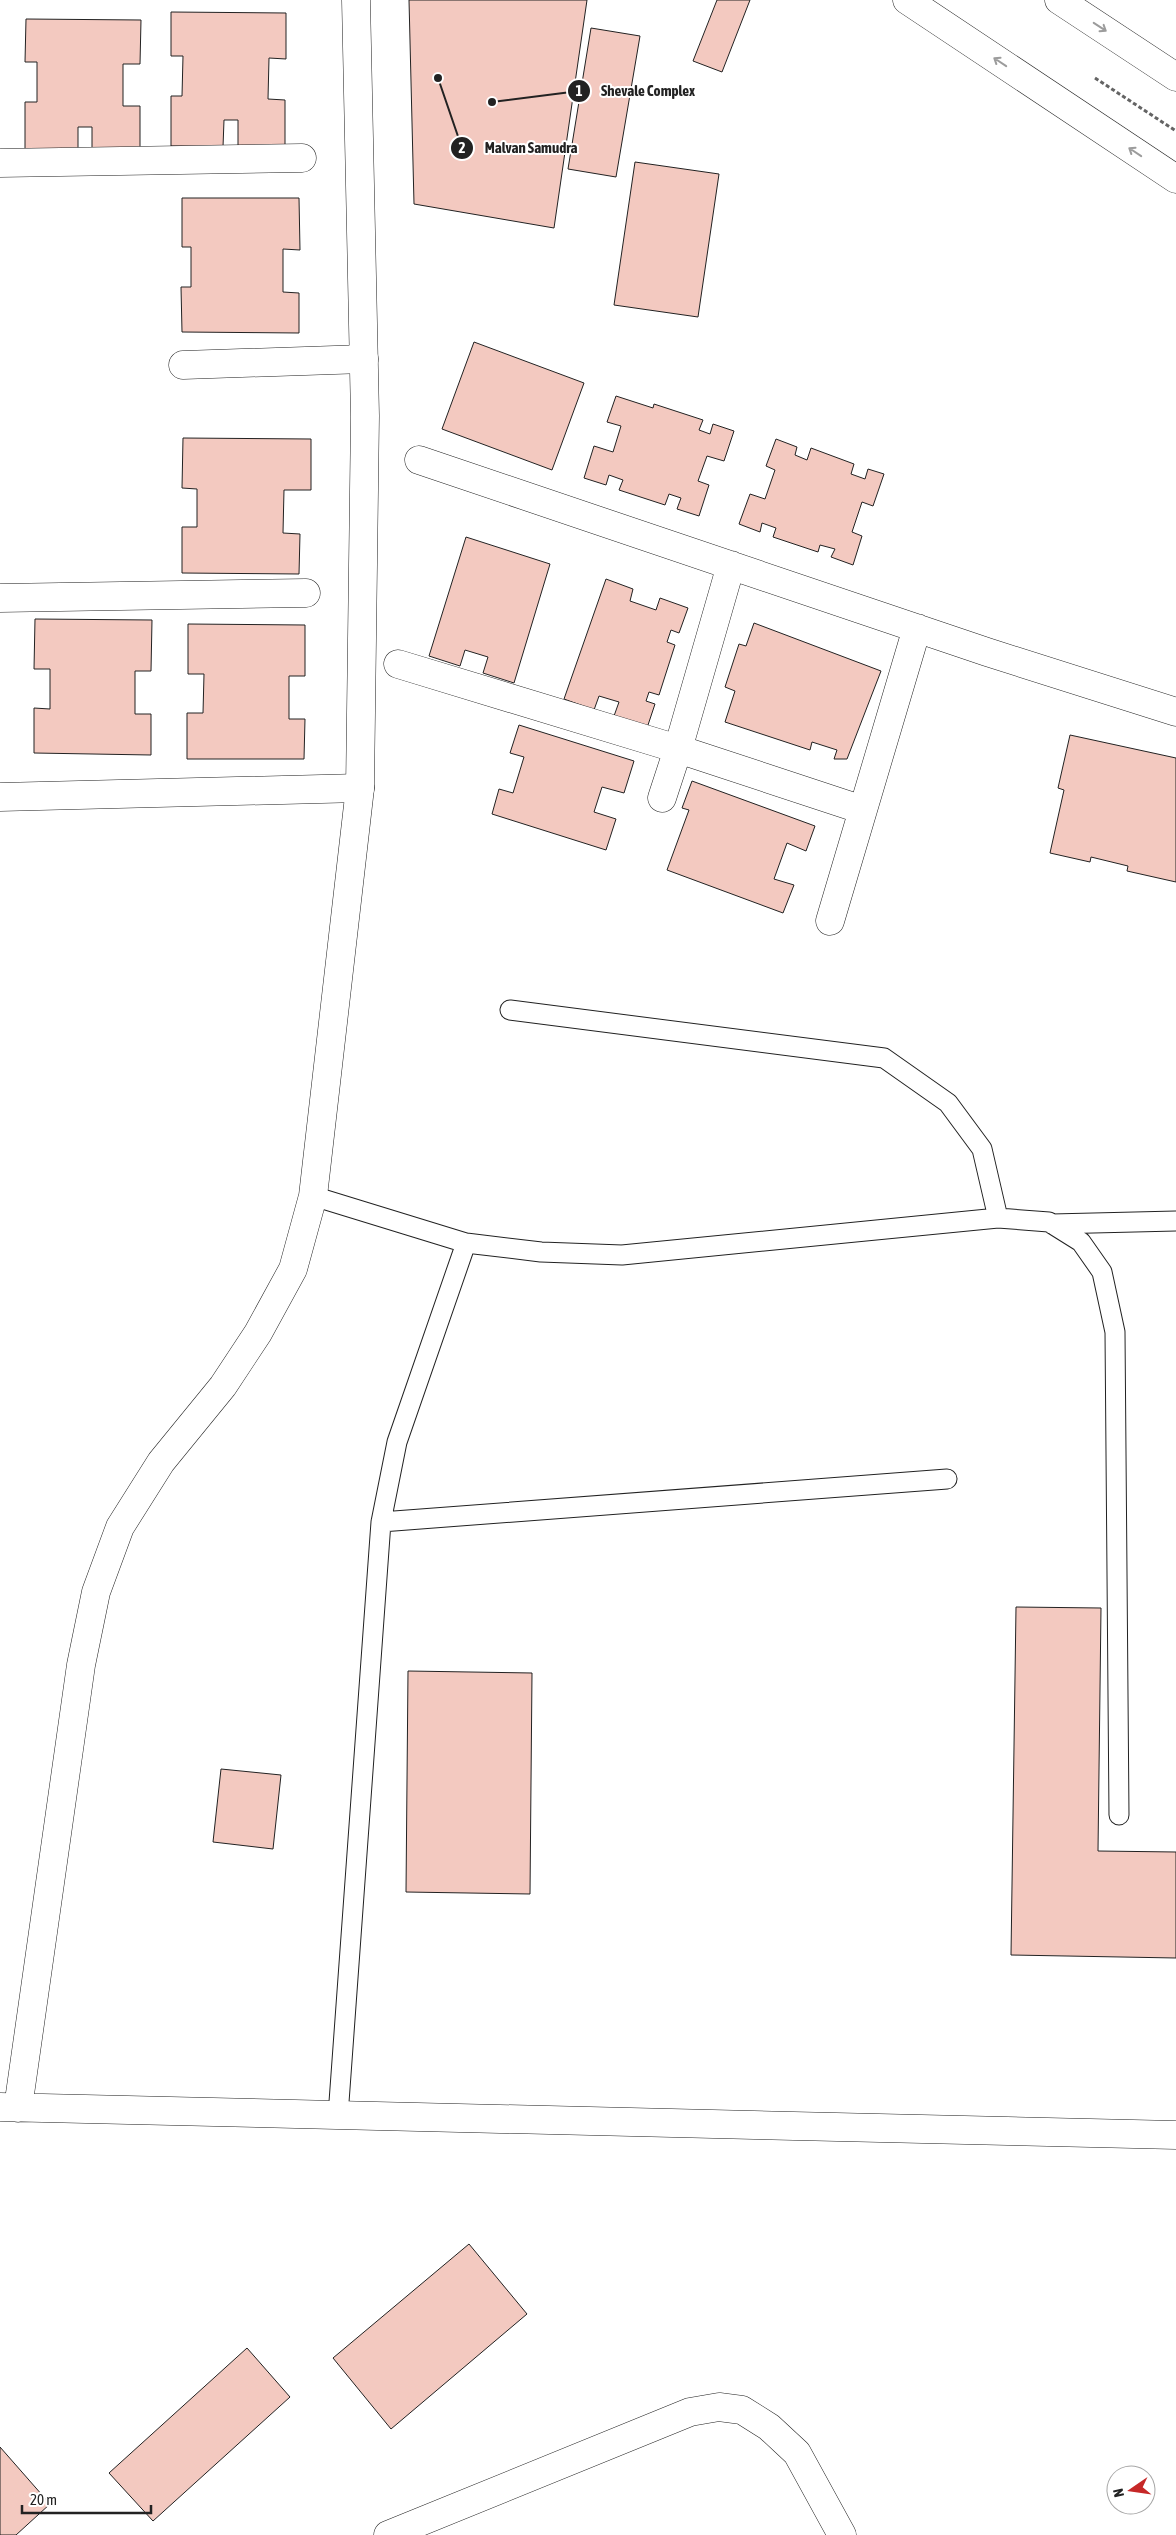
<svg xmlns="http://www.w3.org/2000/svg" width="1176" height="2535" font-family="'Asap Condensed',sans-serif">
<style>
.building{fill:#f3c9c0;stroke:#222}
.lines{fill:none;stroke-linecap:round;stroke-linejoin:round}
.lane-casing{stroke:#222;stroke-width:21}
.street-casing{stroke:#222;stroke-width:29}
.secondary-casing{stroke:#222;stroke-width:29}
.primary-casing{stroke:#222;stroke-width:29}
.path{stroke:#646464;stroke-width:3;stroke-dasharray:4 2.5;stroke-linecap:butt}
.lane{stroke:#fff;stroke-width:19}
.street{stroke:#fff;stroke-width:28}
.secondary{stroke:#fff;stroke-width:28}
.primary{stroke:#fff;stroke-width:28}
.oneway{stroke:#9c9c9c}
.leader{fill:none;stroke:#222;stroke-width:2}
.callout-dot{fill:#222;stroke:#fff;stroke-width:2}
.mark-label{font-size:15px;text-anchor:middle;font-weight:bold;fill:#fff}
.callout-label{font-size:15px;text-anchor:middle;font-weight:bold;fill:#222;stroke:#fff;stroke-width:4;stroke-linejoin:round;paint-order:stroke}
</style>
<rect width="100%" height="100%" fill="#fff"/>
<path class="building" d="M 409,0 L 587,0 L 554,228 L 414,204 Z
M 717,0 L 750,0 L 722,72 L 693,61 Z
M 171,12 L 286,13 L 286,59 L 269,58 L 268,99 L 285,100 L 285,147 L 238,147 L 238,120 L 224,120 L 223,147 L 171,146 L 171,96 L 182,96 L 183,56 L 171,56 Z
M 26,19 L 141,20 L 140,64 L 123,64 L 123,106 L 140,106 L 140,153 L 92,153 L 92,127 L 78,127 L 78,152 L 25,152 L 25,102 L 37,102 L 37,62 L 25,62 Z
M 591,28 L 640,36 L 616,177 L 568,169 Z
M 635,162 L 719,174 L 698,317 L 614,305 Z
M 182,198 L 299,198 L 300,250 L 283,249 L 283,292 L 299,293 L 299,333 L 182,332 L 181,287 L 191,287 L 191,247 L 182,247 Z
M 474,342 L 584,383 L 552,470 L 442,429 Z
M 616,396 L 653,408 L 654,404 L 703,420 L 699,430 L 710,434 L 713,424 L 734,431 L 724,461 L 707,456 L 698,481 L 709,485 L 699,516 L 677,509 L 681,498 L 669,494 L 665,505 L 619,490 L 623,480 L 609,475 L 606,485 L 584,478 L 594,446 L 613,452 L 621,426 L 607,422 Z
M 183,438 L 311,439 L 311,490 L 284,490 L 283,533 L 300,534 L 299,574 L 182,573 L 182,527 L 197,527 L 197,489 L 182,488 Z
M 776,439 L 797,447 L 795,455 L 807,460 L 811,448 L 854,464 L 851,474 L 865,479 L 868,469 L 884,474 L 873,506 L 862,502 L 852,532 L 862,536 L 853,565 L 831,557 L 835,549 L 820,545 L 818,552 L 773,537 L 776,528 L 762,523 L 760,532 L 739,524 L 750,494 L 765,499 L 775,470 L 766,466 Z
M 466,537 L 550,564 L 514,683 L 483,673 L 488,657 L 465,650 L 460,666 L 429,656 Z
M 606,579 L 633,589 L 630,601 L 656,610 L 660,598 L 688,608 L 679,633 L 671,630 L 667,642 L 675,645 L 659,695 L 649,692 L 646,701 L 655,704 L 647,728 L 614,716 L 619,702 L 599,696 L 594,710 L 564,699 Z
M 35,619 L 152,620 L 151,671 L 135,671 L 135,714 L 151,714 L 151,755 L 34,753 L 34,708 L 50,709 L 50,669 L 34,669 Z
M 754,623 L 881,671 L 847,759 L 834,759 L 837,750 L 812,742 L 810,750 L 725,722 L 735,691 L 725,687 L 739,644 L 746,646 Z
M 188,624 L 305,625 L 305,676 L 289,676 L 289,719 L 305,719 L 304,759 L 187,759 L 187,713 L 203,713 L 204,674 L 188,674 Z
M 519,725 L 634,761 L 624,793 L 602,787 L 594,812 L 616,819 L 606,850 L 492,814 L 499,789 L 513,793 L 524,757 L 510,753 Z
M 1070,735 L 1176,758 L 1176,882 L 1127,871 L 1128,866 L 1091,857 L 1090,862 L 1050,853 L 1064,790 L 1058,788 Z
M 692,781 L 815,826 L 806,851 L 787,843 L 774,879 L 794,885 L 783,913 L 667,870 L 689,810 L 682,808 Z
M 1016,1607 L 1101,1608 L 1098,1851 L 1176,1852 L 1176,1958 L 1011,1955 Z
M 408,1671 L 532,1673 L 530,1894 L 406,1892 Z
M 221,1769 L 281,1775 L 273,1849 L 213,1842 Z
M 469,2244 L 527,2314 L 391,2429 L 333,2358 Z
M 247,2348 L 290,2397 L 153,2521 L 109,2473 Z
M 0,2447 L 50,2504 L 16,2535 L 0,2535 Z"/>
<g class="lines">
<defs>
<path id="lane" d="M 510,1010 L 884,1058 L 948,1103 L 982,1149 L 998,1218
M 313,1196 L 466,1243 L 541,1252 L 622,1255 L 998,1218 L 1049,1222 L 1081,1242 L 1102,1272 L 1115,1332 L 1119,1815
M 1052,1224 L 1176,1221
M 381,1522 L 947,1479
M 338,2116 L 381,1522 L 397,1442 L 466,1243"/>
<path id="street" d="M 0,163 L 302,158
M 183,365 L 364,359
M 419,460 L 987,652 L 1176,712
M 0,598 L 306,593
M 398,664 L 678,749 L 863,810
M 0,797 L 360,788
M 662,798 L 678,749 L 731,565
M 830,921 L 917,628
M 388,2535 L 690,2412 L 719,2407 L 742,2410 L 769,2427 L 797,2453 L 842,2535"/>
<path id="secondary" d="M 0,2107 L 1176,2135
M 18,2108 L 81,1665 L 96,1592 L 120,1527 L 161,1462 L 223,1386 L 258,1333 L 293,1269 L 313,1196 L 360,788 L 365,416 L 356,0"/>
<path id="primary" d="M 907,0 L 1176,179
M 1059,0 L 1176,77"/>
</defs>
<use href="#lane" class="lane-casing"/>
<use href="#street" class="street-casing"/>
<use href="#secondary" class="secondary-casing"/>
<use href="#primary" class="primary-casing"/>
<path class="path" d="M 1095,78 L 1176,131"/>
<use href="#lane" class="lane"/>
<use href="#street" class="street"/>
<use href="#secondary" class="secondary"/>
<use href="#primary" class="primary"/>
</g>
<defs><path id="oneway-shaft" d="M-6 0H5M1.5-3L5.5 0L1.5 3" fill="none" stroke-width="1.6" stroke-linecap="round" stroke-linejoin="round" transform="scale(1.25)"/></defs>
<g class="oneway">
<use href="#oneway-shaft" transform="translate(1100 27) rotate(33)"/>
<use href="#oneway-shaft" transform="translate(1000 62) rotate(-146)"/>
<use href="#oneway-shaft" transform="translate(1135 152) rotate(-146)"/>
</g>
<path class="leader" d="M492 102L579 91M438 78L462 148"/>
<g class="callout-dot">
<circle cx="492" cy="102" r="5"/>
<circle cx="438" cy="78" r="5"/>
<circle cx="579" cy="91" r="12"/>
<circle cx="462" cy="148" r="12"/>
</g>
<g class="mark-label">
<text x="579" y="96">1</text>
<text x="462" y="153">2</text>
</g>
<g class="callout-label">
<text x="648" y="96">Shevale Complex</text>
<text x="531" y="153">Malvan Samudra</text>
</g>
<g transform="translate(1131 2490) rotate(257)"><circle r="24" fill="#ffffff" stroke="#a7a7a7"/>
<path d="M0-4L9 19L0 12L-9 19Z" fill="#c62828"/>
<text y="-8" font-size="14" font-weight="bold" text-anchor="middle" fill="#222222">N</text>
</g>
<path d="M22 2505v8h129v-8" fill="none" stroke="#222222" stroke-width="2.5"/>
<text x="30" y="2505" font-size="15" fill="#222222" stroke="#ffffff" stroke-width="4" paint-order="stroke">20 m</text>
</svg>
